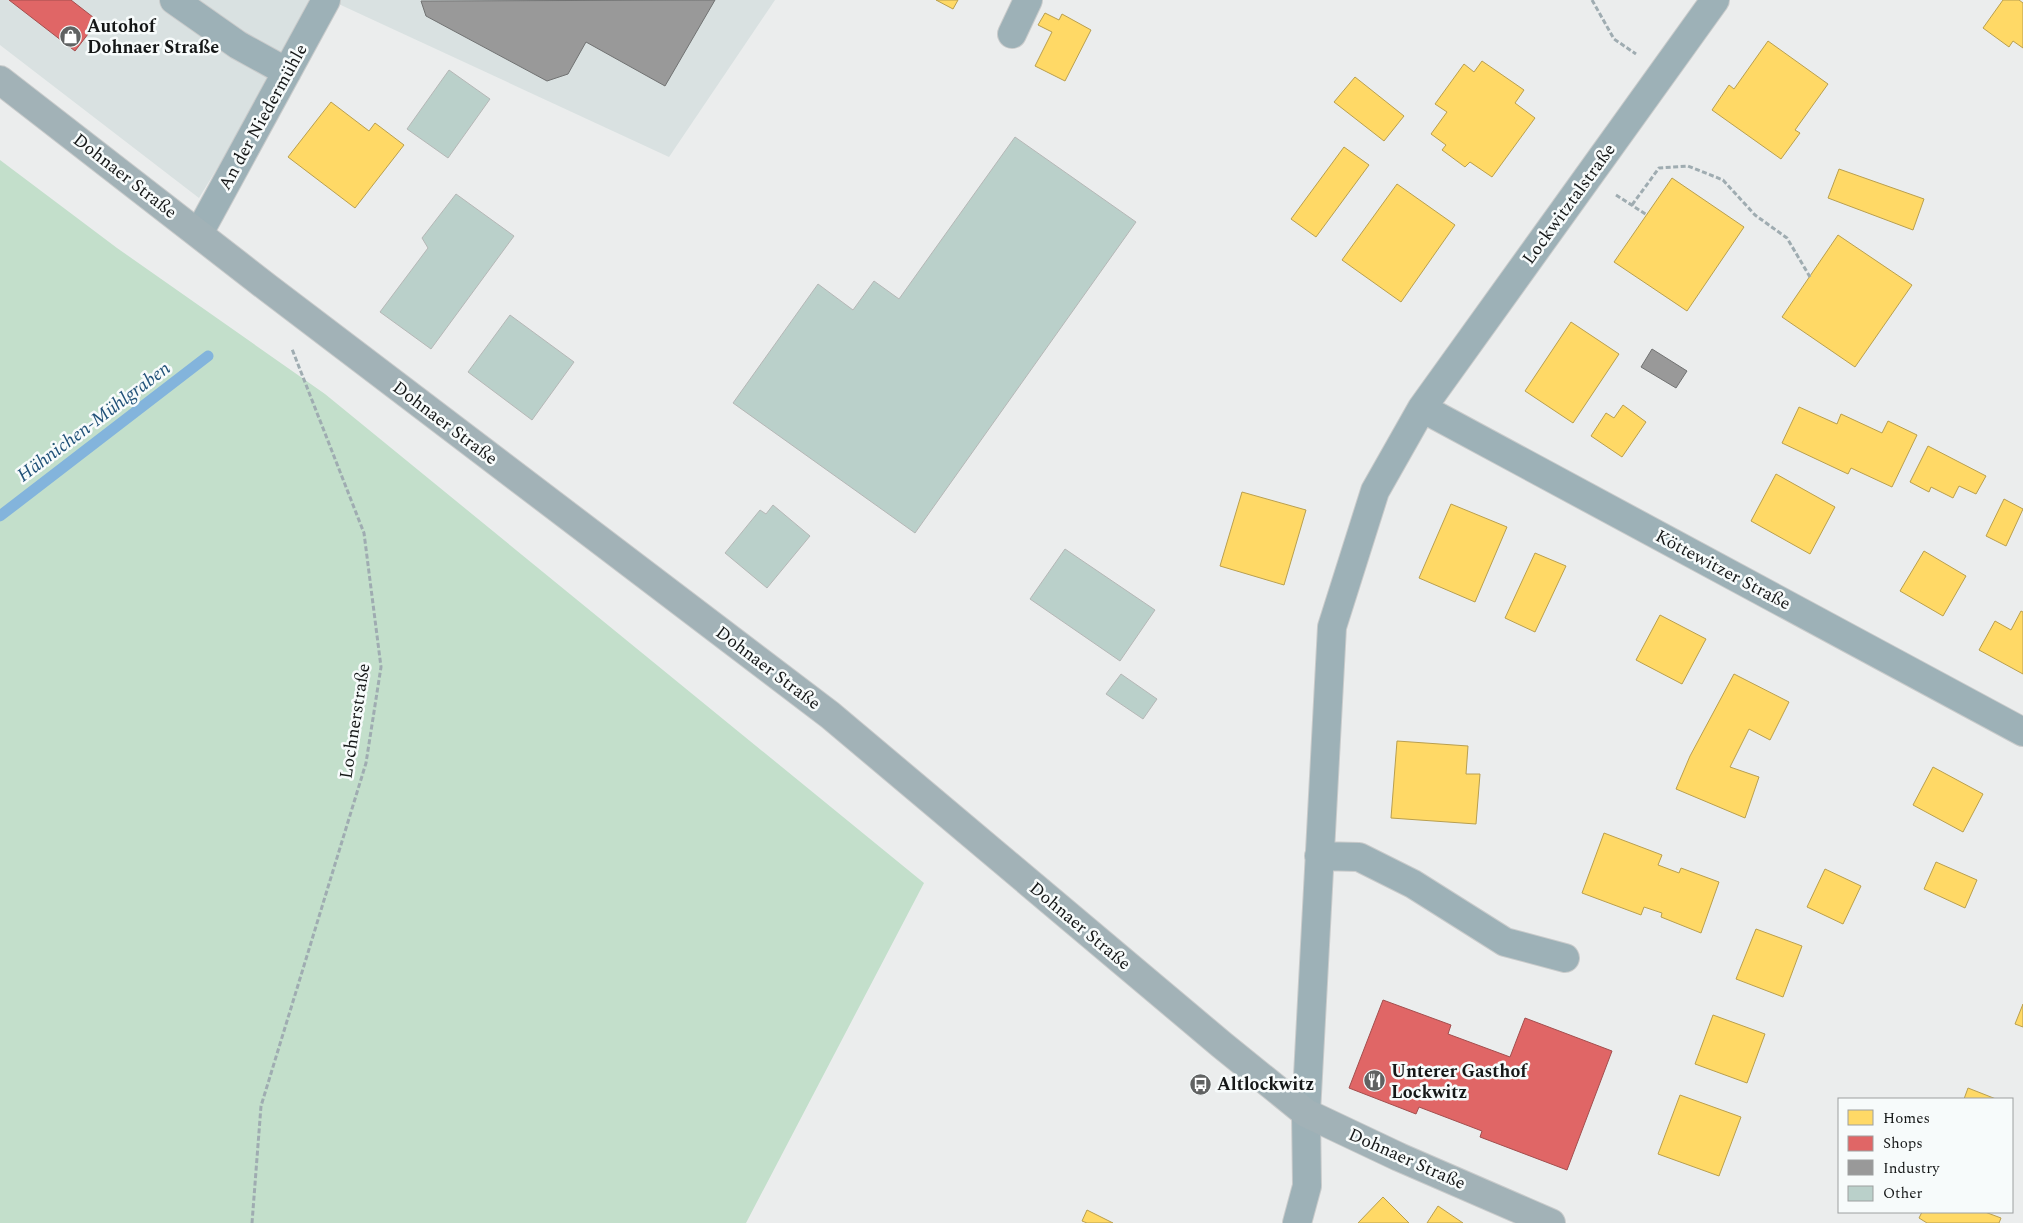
<svg xmlns="http://www.w3.org/2000/svg" width="2023" height="1223" font-family="Spectral,serif">
<style>
.built{fill:#d9e1e1}
.green{fill:#c3dfcb}
.homes{fill:#ffd966;stroke:#b99f4e}
.shops{fill:#e06666;stroke:#a34e4e}
.industry{fill:#999;stroke:#717272}
.lines{fill:none;stroke-linecap:round;stroke-linejoin:round}
.stream{stroke:#83b4dc;stroke-width:11}
.building{fill:#bad0ca;stroke:#b5b7b6}
.minor-casing{stroke:#c9cbcb;stroke-width:30}
.major-casing{stroke:#c9cbcb;stroke-width:30}
.path{stroke:#9facb1;stroke-width:3;stroke-dasharray:5 2.5;stroke-linecap:butt}
.minor{stroke:#9db1b7;stroke-width:28}
.major{stroke:#a2b2b7;stroke-width:28}
.labels{text-anchor:middle;dominant-baseline:central;stroke-width:5;stroke-linejoin:round;paint-order:stroke}
.poi-label{font-size:18px;font-weight:bold;fill:#151717;stroke:#f7fbfb;text-anchor:start}
.street-label{font-size:18px;fill:#151717;stroke:#f7fbfb}
.water-label{font-size:19px;font-style:italic;fill:#205178;stroke:#f7fbfb}
</style>
<rect width="100%" height="100%" fill="#ebeded"/>
<path class="built" d="M 0,0 L 320,0 L 199,198 L 0,45 Z
M 330,0 L 775,0 L 669,157 Z"/>
<path class="green" d="M 0,160 L 117,248 L 325,394 L 924,883 L 746,1223 L 0,1223 Z"/>
<path class="homes" d="M 936,0 L 958,0 L 953,9 Z
M 2003,0 L 2019,0 L 2023,3 L 2023,48 L 2013,41 L 2009,47 L 1983,28 Z
M 1045,13 L 1059,20 L 1062,14 L 1091,30 L 1065,81 L 1035,66 L 1052,32 L 1038,25 Z
M 1768,41 L 1828,84 L 1795,130 L 1800,133 L 1781,159 L 1712,110 L 1729,85 L 1734,89 Z
M 1482,61 L 1524,90 L 1515,103 L 1535,118 L 1492,177 L 1470,162 L 1465,167 L 1442,150 L 1446,145 L 1431,134 L 1447,112 L 1435,104 L 1464,64 L 1474,72 Z
M 1355,77 L 1404,116 L 1384,141 L 1334,102 Z
M 331,102 L 369,131 L 375,123 L 404,145 L 355,208 L 288,157 Z
M 1344,147 L 1369,165 L 1316,237 L 1291,219 Z
M 1839,169 L 1924,199 L 1913,230 L 1828,198 Z
M 1672,178 L 1744,227 L 1687,311 L 1614,262 Z
M 1397,184 L 1455,225 L 1401,302 L 1342,260 Z
M 1838,235 L 1912,285 L 1855,367 L 1782,317 Z
M 1571,322 L 1619,354 L 1573,423 L 1525,391 Z
M 1623,405 L 1646,422 L 1622,457 L 1591,436 L 1606,413 L 1614,418 Z
M 1799,407 L 1837,424 L 1841,414 L 1882,433 L 1888,421 L 1917,435 L 1892,487 L 1851,468 L 1848,474 L 1782,443 Z
M 1928,446 L 1986,476 L 1976,494 L 1959,486 L 1953,498 L 1931,487 L 1929,492 L 1910,482 Z
M 1776,474 L 1835,507 L 1810,554 L 1751,521 Z
M 1242,492 L 1306,510 L 1284,585 L 1220,566 Z
M 2004,499 L 2023,509 L 2006,546 L 1986,536 Z
M 1451,504 L 1507,527 L 1475,602 L 1419,578 Z
M 1924,551 L 1966,576 L 1943,616 L 1900,591 Z
M 1535,553 L 1566,566 L 1535,632 L 1505,618 Z
M 2021,611 L 2023,612 L 2023,674 L 1979,650 L 1995,621 L 2011,630 Z
M 1660,615 L 1706,639 L 1682,684 L 1636,660 Z
M 1734,674 L 1789,702 L 1770,740 L 1749,729 L 1730,767 L 1759,777 L 1745,818 L 1676,789 L 1690,756 Z
M 1397,741 L 1468,746 L 1466,774 L 1480,774 L 1476,824 L 1391,818 Z
M 1933,767 L 1983,794 L 1963,832 L 1913,805 Z
M 1604,833 L 1662,855 L 1658,865 L 1679,873 L 1681,868 L 1719,882 L 1701,933 L 1661,917 L 1662,913 L 1644,907 L 1641,915 L 1582,893 Z
M 1936,862 L 1977,880 L 1965,908 L 1924,889 Z
M 1825,869 L 1861,886 L 1843,924 L 1807,907 Z
M 1756,929 L 1802,946 L 1783,997 L 1736,979 Z
M 2023,1004 L 2023,1027 L 2015,1024 Z
M 1713,1015 L 1765,1034 L 1747,1083 L 1695,1064 Z
M 1968,1088 L 1996,1099 L 1964,1099 Z
M 1680,1095 L 1741,1117 L 1719,1176 L 1658,1154 Z
M 1383,1197 L 1409,1223 L 1358,1223 Z
M 1438,1206 L 1463,1223 L 1427,1223 Z
M 1087,1210 L 1113,1223 L 1087,1223 L 1082,1221 Z
M 1922,1212 L 1985,1212 L 2001,1218 L 1999,1223 L 1927,1223 L 1919,1218 Z"/>
<path class="shops" d="M 9,0 L 71,0 L 98,21 L 75,51 Z
M 1383,1000 L 1451,1025 L 1448,1034 L 1510,1057 L 1525,1018 L 1612,1051 L 1567,1170 L 1480,1137 L 1482,1131 L 1419,1107 L 1416,1114 L 1349,1088 Z"/>
<path class="industry" d="M 715,0 L 665,86 L 586,42 L 568,74 L 547,81 L 426,16 L 421,1 Z
M 1652,349 L 1687,371 L 1676,388 L 1641,367 Z"/>
<g class="lines">
<path class="stream" d="M 0,516 L 208,356"/>
</g>
<path class="building" d="M 449,70 L 490,99 L 448,158 L 407,129 Z
M 1015,137 L 1136,222 L 915,533 L 733,403 L 818,284 L 853,310 L 874,281 L 899,299 Z
M 456,194 L 514,236 L 431,349 L 380,312 L 428,248 L 422,238 Z
M 510,315 L 574,362 L 532,420 L 468,372 Z
M 773,505 L 810,536 L 767,588 L 725,553 L 760,510 L 766,514 Z
M 1065,549 L 1155,610 L 1120,661 L 1030,599 Z
M 1121,674 L 1157,699 L 1143,719 L 1106,694 Z"/>
<g class="lines">
<defs>
<path id="minor" d="M 174,0 L 238,45 L 287,72
M 1012,34 L 1028,0
M 199,233 L 326,0
M 1422,408 L 2023,732
M 1319,856 L 1359,857 L 1413,884 L 1505,942 L 1565,958
M 1297,1223 L 1307,1186 L 1306,1113 L 1332,627 L 1375,491 L 1422,408 L 1715,0"/>
<path id="major" d="M 0,80 L 268,288 L 830,715 L 1222,1045 L 1306,1113 L 1399,1157 L 1551,1223"/>
</defs>
<use href="#minor" class="minor-casing"/>
<use href="#major" class="major-casing"/>
<path class="path" d="M 1592,0 L 1614,39 L 1636,54
M 1616,195 L 1647,215
M 1632,205 L 1659,168 L 1688,166 L 1723,180 L 1755,215 L 1787,238 L 1810,277
M 252,1223 L 261,1106 L 366,763 L 381,667 L 364,533 L 292,349"/>
<use href="#minor" class="minor"/>
<use href="#major" class="major"/>
</g>
<defs>
<symbol id="shop-disc" viewBox="-11 -11 22 22"><circle r="9.5" fill="#606262" stroke="#f7fbfb"/><path d="M-5-2.5h2.3a2.7 3.5 0 0 1 5.4 0H5L5.5 6h-11ZM-1.5-2.5h3a1.5 2.3 0 0 0-3 0Z" fill="#fff"/></symbol>
<symbol id="restaurant-disc" viewBox="-11 -11 22 22"><circle r="9.5" fill="#606262" stroke="#f7fbfb"/><path d="M-5-6h1v4h1v-4h1v4h1v-4h1v5L-1.5 .5V6h-2V.5L-5-1ZM5-6V6H3V1.5H1.5Q1.5-4 5-6Z" fill="#fff"/></symbol>
<symbol id="bus-disc" viewBox="-11 -11 22 22"><circle r="9.5" fill="#606262" stroke="#f7fbfb"/><path d="M-5-6H5V4H4V6H2V4H-2V6H-4V4H-5ZM-3.5-4V0h7V-4ZM-3.5 1.2v1.5H-2V1.2ZM2 1.2v1.5H3.5V1.2Z" fill="#fff"/></symbol>
</defs>
<g fill-rule="evenodd">
<use href="#shop-disc" x="58" y="24" width="25" height="25"/>
<use href="#restaurant-disc" x="1362" y="1068" width="25" height="25"/>
<use href="#bus-disc" x="1188" y="1072" width="25" height="25"/>
</g>
<g class="labels">
<g class="poi-label">
<text x="87" y="26">Autohof<tspan x="87" dy="21">Dohnaer Straße</tspan></text>
<text x="1391" y="1071">Unterer Gasthof<tspan x="1391" dy="21">Lockwitz</tspan></text>
<text x="1217" y="1084">Altlockwitz</text>
</g>
<g class="street-label">
<text transform="translate(263 117) rotate(-61)">An der Niedermühle</text>
<text transform="translate(125 176) rotate(38)">Dohnaer Straße</text>
<text transform="translate(1569 204) rotate(-54)">Lockwitztalstraße</text>
<text transform="translate(445 423) rotate(37)">Dohnaer Straße</text>
<text transform="translate(1723 570) rotate(28)">Köttewitzer Straße</text>
<text transform="translate(768 668) rotate(37)">Dohnaer Straße</text>
<text transform="translate(355 721) rotate(-81)">Lochnerstraße</text>
<text transform="translate(1080 926) rotate(40)">Dohnaer Straße</text>
<text transform="translate(1407 1159) rotate(24)">Dohnaer Straße</text>
</g>
<g class="water-label">
<text transform="translate(94 422) rotate(-37)">Hähnichen-Mühlgraben</text>
</g>
</g>
<rect x="1838" y="1098" width="175" height="115" fill="#f7fbfb" stroke="#9da0a0"/>
<rect x="1848" y="1110" width="25" height="15" fill="#ffd966" stroke="#9da0a0"/>
<text x="1883" y="1123" font-size="15" fill="#151717">Homes</text>
<rect x="1848" y="1136" width="25" height="15" fill="#e06666" stroke="#9da0a0"/>
<text x="1883" y="1148" font-size="15" fill="#151717">Shops</text>
<rect x="1848" y="1160" width="25" height="15" fill="#999999" stroke="#9da0a0"/>
<text x="1883" y="1173" font-size="15" fill="#151717">Industry</text>
<rect x="1848" y="1186" width="25" height="15" fill="#bad0ca" stroke="#9da0a0"/>
<text x="1883" y="1198" font-size="15" fill="#151717">Other</text>
</svg>
